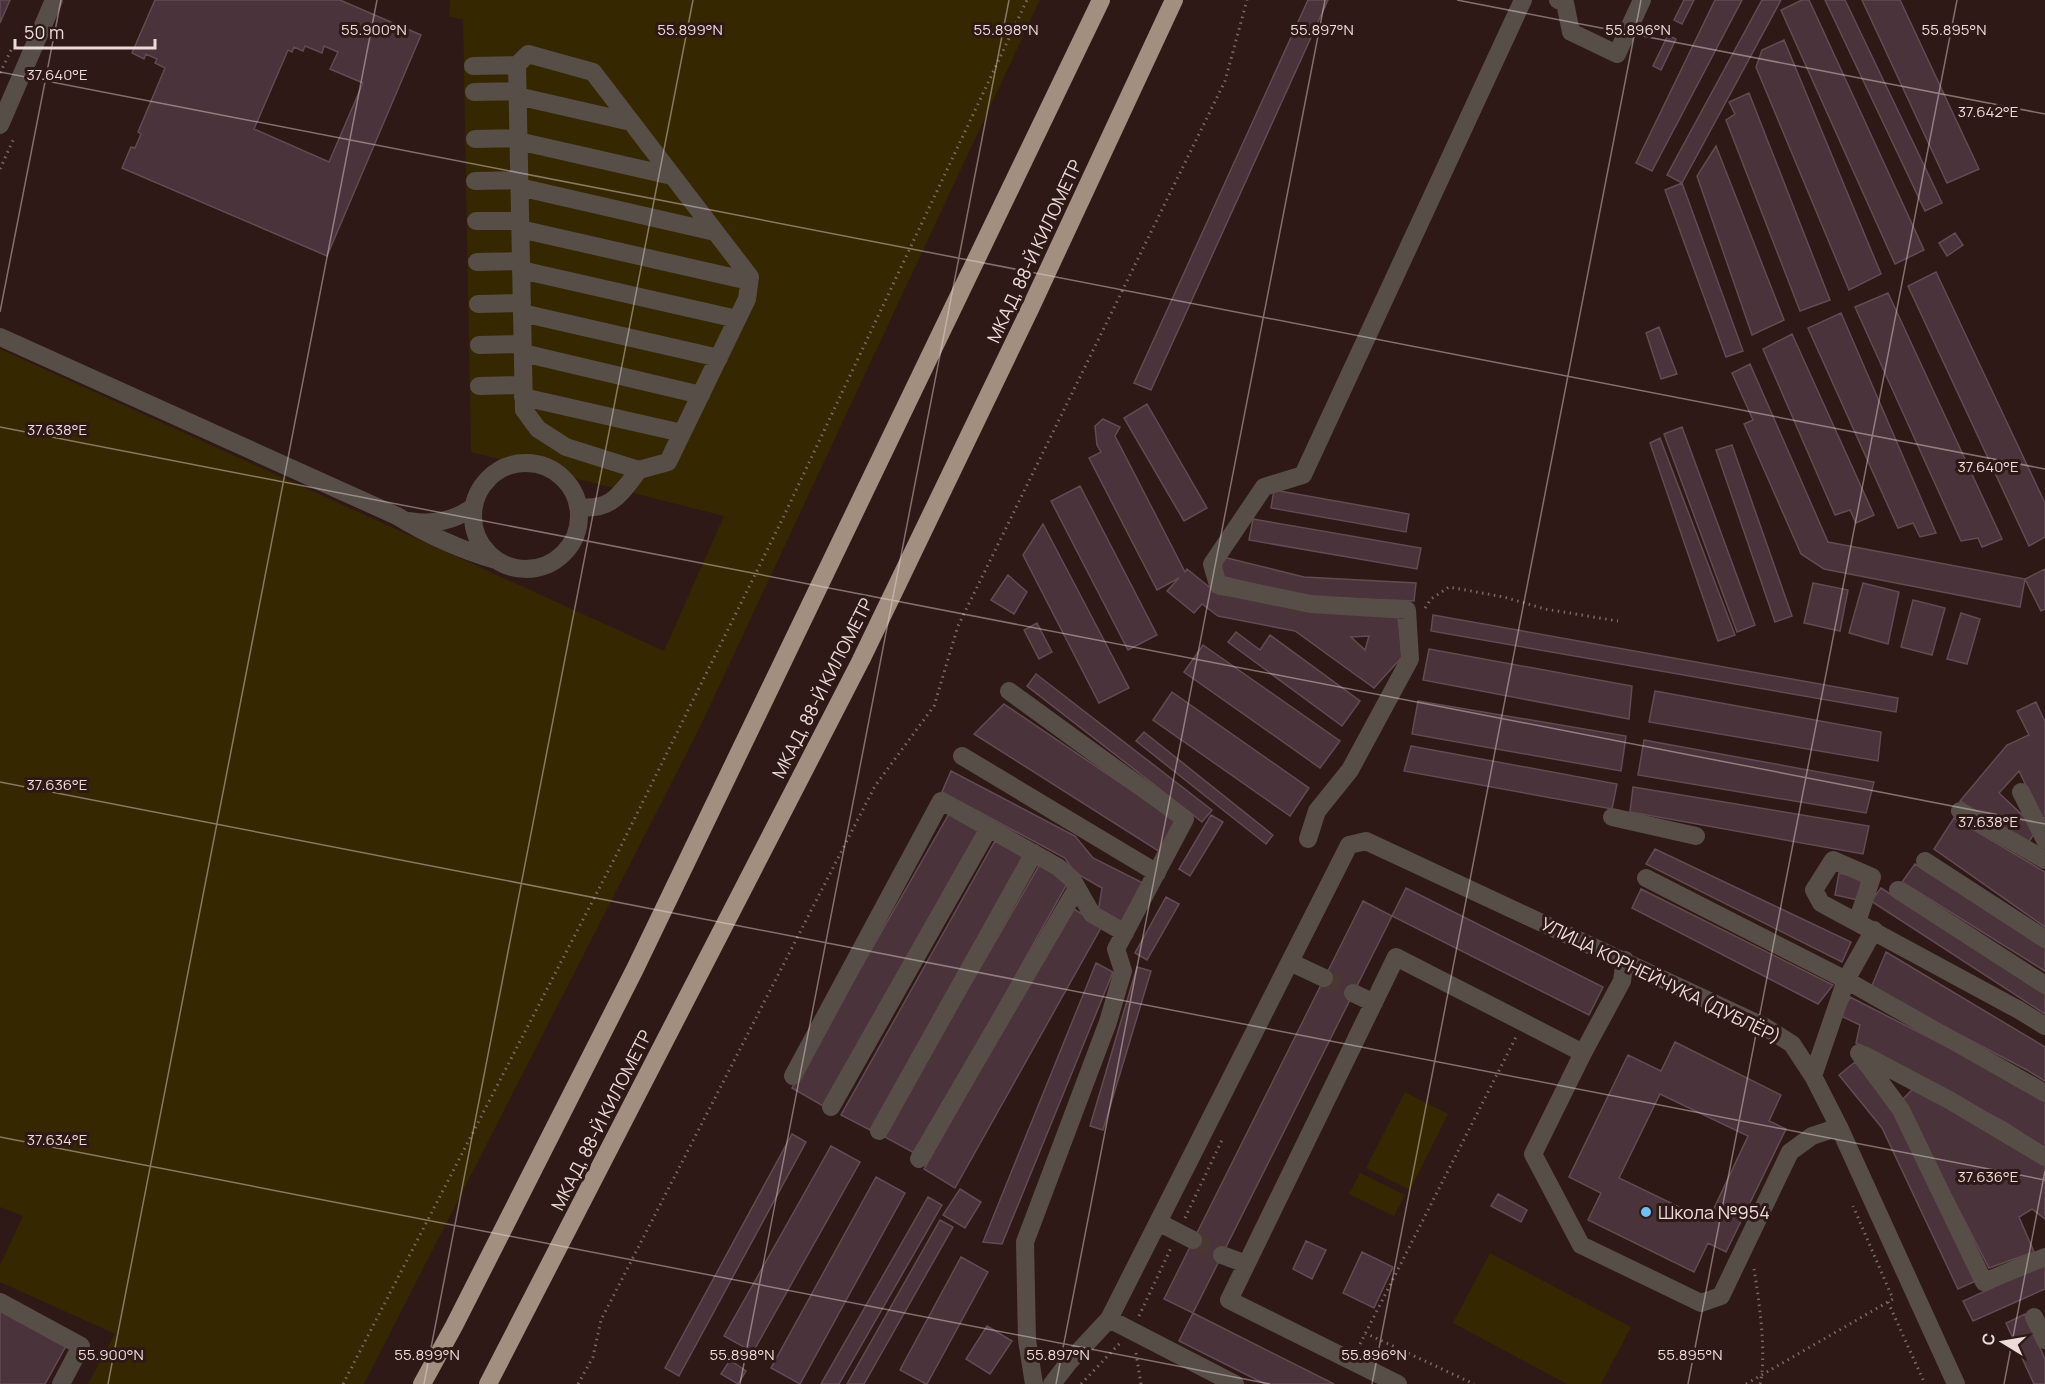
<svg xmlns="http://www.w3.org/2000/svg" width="2045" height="1384" font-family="Manrope,sans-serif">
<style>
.green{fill:#352800}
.building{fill:#4a333a;stroke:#624b52;stroke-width:1.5;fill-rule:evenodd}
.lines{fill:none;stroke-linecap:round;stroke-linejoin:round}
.minor-tunnel{stroke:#4a3633;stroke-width:18;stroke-dasharray:18 9;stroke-linecap:butt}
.path{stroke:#7a6865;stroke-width:3;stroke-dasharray:1.5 4.5;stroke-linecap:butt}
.minor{stroke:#574e48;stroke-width:18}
.highway{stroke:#a38f7f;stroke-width:18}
.ticks{fill:none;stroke:#ebdcd9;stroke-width:1.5;stroke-opacity:0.45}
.poi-dot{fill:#6cc3f2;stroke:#2e1916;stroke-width:2}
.labels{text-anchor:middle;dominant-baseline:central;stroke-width:6;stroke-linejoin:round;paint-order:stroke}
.street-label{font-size:18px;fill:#ebdcd9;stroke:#2e1916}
.poi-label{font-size:18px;fill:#ebdcd9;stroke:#2e1916;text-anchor:start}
.ticks-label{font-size:15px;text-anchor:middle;fill:#ebdcd9;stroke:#2e1916;stroke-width:6;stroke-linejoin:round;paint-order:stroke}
</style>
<rect width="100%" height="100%" fill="#2e1916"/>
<path class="green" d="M 450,0 L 1040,0 L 699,729 L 364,1384 L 88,1384 L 115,1334 L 0,1282 L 0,1265 L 23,1216 L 0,1207 L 0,349 L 664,651 L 724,516 L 471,452 L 463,19 L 449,17 Z
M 1405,1092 L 1448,1114 L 1410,1190 L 1366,1168 Z
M 1360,1173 L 1405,1195 L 1394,1216 L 1349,1194 Z
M 1490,1253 L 1631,1327 L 1601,1384 L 1567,1384 L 1453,1323 Z"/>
<path class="building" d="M 0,0 L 10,0 L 0,23 Z
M 155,0 L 340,0 L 421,35 L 327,256 L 122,168 L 131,147 L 135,148 L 141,134 L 138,132 L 165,68 L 155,63 L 157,59 L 146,54 L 144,59 L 132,53 ZM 305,46 L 322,53 L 324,46 L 338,52 L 330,69 L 363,83 L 329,162 L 254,129 L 288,50 L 292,52 L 294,47 L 303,51 Z
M 1308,0 L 1328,0 L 1151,390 L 1134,383 Z
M 1684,0 L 1694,0 L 1682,24 L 1674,20 Z
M 1715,0 L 1742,0 L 1652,171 L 1636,163 Z
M 1762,0 L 1781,0 L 1682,183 L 1667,175 Z
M 1802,0 L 1809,0 L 1924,250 L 1895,264 L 1781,10 Z
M 1825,0 L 1845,0 L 1942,203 L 1925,211 Z
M 1862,0 L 1900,0 L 1979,169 L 1947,183 Z
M 1668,35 L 1676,39 L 1661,70 L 1653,66 Z
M 1784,40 L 1881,274 L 1849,290 L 1756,67 L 1762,50 Z
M 1749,93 L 1830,300 L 1800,311 L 1726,120 L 1735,114 L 1729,102 Z
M 1716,146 L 1784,320 L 1752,335 L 1697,176 Z
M 1682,183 L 1743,351 L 1726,357 L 1665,190 Z
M 1955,233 L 1963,245 L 1947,256 L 1939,243 Z
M 1936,272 L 2045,503 L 2045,537 L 2029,546 L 1908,286 Z
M 1888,293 L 2002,539 L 1982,547 L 1978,538 L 1961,541 L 1855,307 Z
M 1841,313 L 1936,533 L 1920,537 L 1913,523 L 1898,528 L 1808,328 Z
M 1659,327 L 1677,374 L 1661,379 L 1646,333 Z
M 1792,334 L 1874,515 L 1856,523 L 1850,510 L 1835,515 L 1763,349 Z
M 1750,364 L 1828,542 L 2025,579 L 2020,607 L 1824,569 L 1801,554 L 1744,424 L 1753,420 L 1732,373 Z
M 1147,404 L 1207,508 L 1184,521 L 1124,418 Z
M 1103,419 L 1120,427 L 1115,436 L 1185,572 L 1187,569 L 1218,594 L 1398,616 L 1402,657 L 1374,688 L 1295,631 L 1218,616 L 1202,604 L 1194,613 L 1167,591 L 1179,578 L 1157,590 L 1089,458 L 1101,452 L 1097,445 L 1095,426 ZM 1369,636 L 1365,650 L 1351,637 Z
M 1682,427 L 1755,625 L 1737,632 L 1664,434 Z
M 1660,438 L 1735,635 L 1718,641 L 1650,443 Z
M 1732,445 L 1792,616 L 1775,622 L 1716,450 Z
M 1080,486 L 1157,635 L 1128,650 L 1051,501 Z
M 1274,490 L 1409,514 L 1406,532 L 1271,508 Z
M 1253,519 L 1421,548 L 1417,569 L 1249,540 Z
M 1043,524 L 1129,688 L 1099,703 L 1023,555 Z
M 1223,557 L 1304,577 L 1416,583 L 1414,601 L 1309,597 L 1220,576 Z
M 2045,569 L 2045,609 L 2041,611 L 2025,579 Z
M 1008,575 L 1027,592 L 1014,614 L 991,600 Z
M 1813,583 L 1848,590 L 1840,631 L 1804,623 Z
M 1863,583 L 1899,592 L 1888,644 L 1849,633 Z
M 1913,600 L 1945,608 L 1932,655 L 1901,647 Z
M 1961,613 L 1980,619 L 1967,664 L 1947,659 Z
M 1433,615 L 1898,698 L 1896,712 L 1431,631 Z
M 1037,623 L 1052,652 L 1039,659 L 1024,630 Z
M 1236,632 L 1260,650 L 1270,635 L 1360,701 L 1342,726 L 1228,642 Z
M 1203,645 L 1340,741 L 1320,768 L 1184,672 Z
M 1429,649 L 1632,686 L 1629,719 L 1423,680 Z
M 1036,674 L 1212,810 L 1202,822 L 1027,686 Z
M 1655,691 L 1881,732 L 1878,761 L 1649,722 Z
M 1172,692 L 1309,788 L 1290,816 L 1153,720 Z
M 1418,701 L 1626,736 L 1621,771 L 1412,734 Z
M 2036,702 L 2045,722 L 2045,825 L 2019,771 L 1999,793 L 2037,829 L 2027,845 L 1960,801 L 2007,745 L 2029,735 L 2017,711 Z
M 1004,704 L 1178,822 L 1160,852 L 974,734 Z
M 1144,732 L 1273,835 L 1266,844 L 1136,741 Z
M 1644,740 L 1874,782 L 1866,813 L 1638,775 Z
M 1411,746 L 1617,784 L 1612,809 L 1404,771 Z
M 951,771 L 1075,836 L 1093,858 L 1145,884 L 1123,925 L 1098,912 L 1102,888 L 1074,872 L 1065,858 L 942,792 Z
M 1633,787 L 1869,826 L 1863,854 L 1630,812 Z
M 950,812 L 981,830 L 823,1106 L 792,1088 Z
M 1211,815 L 1223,822 L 1190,876 L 1179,869 Z
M 1954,818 L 2045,872 L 2045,927 L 1934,849 Z
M 995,841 L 1023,857 L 870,1130 L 841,1115 Z
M 1655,849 L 1851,942 L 1842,962 L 1646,864 Z
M 1040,864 L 1068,882 L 916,1154 L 883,1136 Z
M 1915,864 L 2045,947 L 2045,971 L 1902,882 Z
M 1839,873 L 1862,878 L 1858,900 L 1835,895 Z
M 1406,888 L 1603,987 L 1589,1015 L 1392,916 Z
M 1881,888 L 2045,994 L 2045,1014 L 1871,901 Z
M 1641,889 L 1833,985 L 1818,1004 L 1632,908 Z
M 1166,897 L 1179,904 L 1147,960 L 1135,953 Z
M 1363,901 L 1392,916 L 1193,1313 L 1164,1299 Z
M 1072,908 L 1102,926 L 955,1188 L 924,1169 Z
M 1886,952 L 2045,1047 L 2045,1081 L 2027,1070 L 1871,988 Z
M 1096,963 L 1113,972 L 1002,1244 L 983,1242 Z
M 1137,967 L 1151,971 L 1103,1130 L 1090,1126 Z
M 1850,997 L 2026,1087 L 2045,1101 L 2045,1148 L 2006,1123 L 1856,1043 L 1860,1025 L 1841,1016 Z
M 1675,1042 L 1781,1095 L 1769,1121 L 1786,1129 L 1726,1252 L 1708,1243 L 1694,1272 L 1588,1220 L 1601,1193 L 1569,1177 L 1628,1055 L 1661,1071 ZM 1660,1094 L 1748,1136 L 1708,1221 L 1619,1178 Z
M 1855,1062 L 1902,1119 L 1978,1280 L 1958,1289 L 1882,1128 L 1839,1075 Z
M 1915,1087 L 2045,1165 L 2045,1219 L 2032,1209 L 2019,1217 L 2034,1252 L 1989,1268 L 1902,1100 Z
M 792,1134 L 806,1142 L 679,1376 L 665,1368 Z
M 831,1146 L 860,1162 L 753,1352 L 724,1336 Z
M 876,1177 L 905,1193 L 800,1384 L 771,1368 Z
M 960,1189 L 981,1202 L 965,1228 L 943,1215 Z
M 1498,1194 L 1527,1210 L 1521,1222 L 1491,1206 Z
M 928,1197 L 942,1205 L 839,1384 L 821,1384 Z
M 940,1220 L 953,1227 L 864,1384 L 847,1384 Z
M 1306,1241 L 1326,1250 L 1312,1279 L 1293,1269 Z
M 1362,1252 L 1393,1267 L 1374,1308 L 1343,1293 Z
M 961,1257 L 988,1272 L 927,1384 L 926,1384 L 900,1370 Z
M 2045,1264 L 2045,1289 L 1973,1321 L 1963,1301 Z
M 0,1311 L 66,1346 L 45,1384 L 0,1384 Z
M 1193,1313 L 1334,1384 L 1265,1384 L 1179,1341 Z
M 2025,1314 L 2045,1359 L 2045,1384 L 2034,1384 L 2006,1323 Z
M 987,1326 L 1012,1341 L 990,1374 L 966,1359 Z
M 730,1360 L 746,1371 L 738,1384 L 721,1374 Z"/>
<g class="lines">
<path class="minor-tunnel" d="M 1324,978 L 1353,993
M 1193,1240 L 1222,1255"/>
<path class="path" d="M 0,73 L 12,48
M 0,169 L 14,138
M 1425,608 L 1431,599 L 1449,587 L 1504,597 L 1545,609 L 1618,621
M 1185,1218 L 1222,1140
M 1754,1269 C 1759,1299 1767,1356 1760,1384
M 1888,1302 L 1925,1384
M 1139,1316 L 1171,1248
M 1365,1333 L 1474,1384
M 1360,1344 L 1516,1037
M 1136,1353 L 1141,1384
M 343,1384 L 622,844 L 781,522 L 1027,0
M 578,1384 L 593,1357 L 601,1320 L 875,786 L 934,706 L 958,626 L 1225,81 L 1247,0
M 1081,1384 L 1120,1343
M 1746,1384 L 1893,1299 L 1853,1206"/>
<path class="minor" d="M 1558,0 L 1565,3 L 1571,32 L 1617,54 L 1642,0
M 517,65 L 524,410 L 538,429 L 566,447 L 639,470
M 473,66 L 517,65 L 528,54 L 593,72 L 750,277 L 747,299 L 668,462 L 639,470 C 620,494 612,511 578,507
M 474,92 L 517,91
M 517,96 L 631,122
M 0,125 L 54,0
M 475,139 L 518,138
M 518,141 L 672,176
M 475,181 L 519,180
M 519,187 L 715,232
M 476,221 L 520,221
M 520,229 L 749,281
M 477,262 L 521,261
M 521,270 L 737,319
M 478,304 L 522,303
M 522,313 L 719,358
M 0,337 L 397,516 C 428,535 461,550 496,560
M 479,345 L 522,344
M 523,353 L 701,395
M 479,386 L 523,385
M 523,397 L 682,433
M473 516a53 53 0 1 1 106 0a53 53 0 1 1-106 0Z
M 410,521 C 433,525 454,521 473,507
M 1009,691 L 1185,819 L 1116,949 L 1123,971 L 1108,1022 L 1025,1242 L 1027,1340 L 1034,1384
M 962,756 L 1157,873
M 2021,792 L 2045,840
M 1960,811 L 2045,860
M 1612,817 L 1696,836
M 1308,839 L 1317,811 L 1350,770 L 1410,659 L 1407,610 L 1311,604 L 1218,585 L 1212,564 L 1264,487 L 1303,475 L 1523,0
M 1925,861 L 2045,939
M 1646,878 L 1846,980 L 2045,1093
M 1898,890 L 2045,985
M 1857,922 L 1872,877 L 1833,860 L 1814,890 L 1821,903 L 2019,1010 L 2045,1026
M 1290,962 L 1324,978
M 1353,993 L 1374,1003
M 1583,1053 L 1533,1154 L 1581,1245 L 1701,1303 L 1721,1296 L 1790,1152 L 1812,1136 L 1839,1127
M 1859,1053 L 1901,1110 L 1984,1282 L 2045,1257
M 1864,1055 L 1951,1101 L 2045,1157
M 793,1076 L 941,801 L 1058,867 L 1072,879 L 1092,914 L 1125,933
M 1813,1076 L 1846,980 L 1874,930
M 831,1107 L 989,828
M 879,1131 L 1034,853
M 919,1159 L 1077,888
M 1158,1222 L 1193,1240
M 1222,1255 L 1246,1264
M 0,1302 L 81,1346 L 61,1384
M 2034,1317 L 2045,1340
M 1109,1319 L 1235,1384
M 1052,1384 L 1069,1362 L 1109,1319 L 1349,845 L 1366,841 L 1765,1027 L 1792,1044 L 1813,1076 L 1839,1127 L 1956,1384
M 1398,1384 L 1229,1300 L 1396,957 L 1583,1053 L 1622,981 L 1625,960"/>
<path class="highway" d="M 422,1384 L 454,1326 L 635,969 L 1101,0
M 488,1384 L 861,660 L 1030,309 L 1174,0"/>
</g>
<path class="ticks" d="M 1457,0 L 2045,114M 0,72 L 2045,469M 0,312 L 61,0M 0,427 L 2045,824M 0,782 L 2045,1180M 0,1137 L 1270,1384M 108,1384 L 377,0M 424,1384 L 693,0M 740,1384 L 1009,0M 1056,1384 L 1325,0M 1372,1384 L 1641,0M 1688,1384 L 1957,0M 2004,1384 L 2045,1171"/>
<circle class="poi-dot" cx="1646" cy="1212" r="6"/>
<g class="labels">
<g class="street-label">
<text transform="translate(1034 251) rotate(-65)">МКАД, 88-Й КИЛОМЕТР</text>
<text transform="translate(822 688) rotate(-63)">МКАД, 88-Й КИЛОМЕТР</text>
<text transform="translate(1661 980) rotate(26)">УЛИЦА КОРНЕЙЧУКА (ДУБЛЁР)</text>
<text transform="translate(601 1120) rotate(-63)">МКАД, 88-Й КИЛОМЕТР</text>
</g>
<g class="poi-label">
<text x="1658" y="1212">Школа №954</text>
</g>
</g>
<g class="ticks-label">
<text x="374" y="35">55.900°N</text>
<text x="690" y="35">55.899°N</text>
<text x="1006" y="35">55.898°N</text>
<text x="1322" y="35">55.897°N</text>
<text x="1638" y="35">55.896°N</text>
<text x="1954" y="35">55.895°N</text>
<text x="57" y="80">37.640°E</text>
<text x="1988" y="117">37.642°E</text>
<text x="57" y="435">37.638°E</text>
<text x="1988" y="472">37.640°E</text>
<text x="57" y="790">37.636°E</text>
<text x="1988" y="827">37.638°E</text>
<text x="57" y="1145">37.634°E</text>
<text x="1988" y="1182">37.636°E</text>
<text x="111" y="1360">55.900°N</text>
<text x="427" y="1360">55.899°N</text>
<text x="742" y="1360">55.898°N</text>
<text x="1058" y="1360">55.897°N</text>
<text x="1374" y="1360">55.896°N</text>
<text x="1690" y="1360">55.895°N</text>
</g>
<g transform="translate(2003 1342) rotate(281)" stroke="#2e1916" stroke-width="4.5" paint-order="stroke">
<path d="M0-4.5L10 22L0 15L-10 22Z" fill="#ebdcd9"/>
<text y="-9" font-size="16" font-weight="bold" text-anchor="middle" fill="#ebdcd9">С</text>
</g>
<path d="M15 39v9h140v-9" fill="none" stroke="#ebdcd9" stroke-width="3"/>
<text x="24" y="39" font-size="18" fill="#ebdcd9" stroke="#2e1916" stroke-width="4.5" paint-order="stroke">50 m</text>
</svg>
